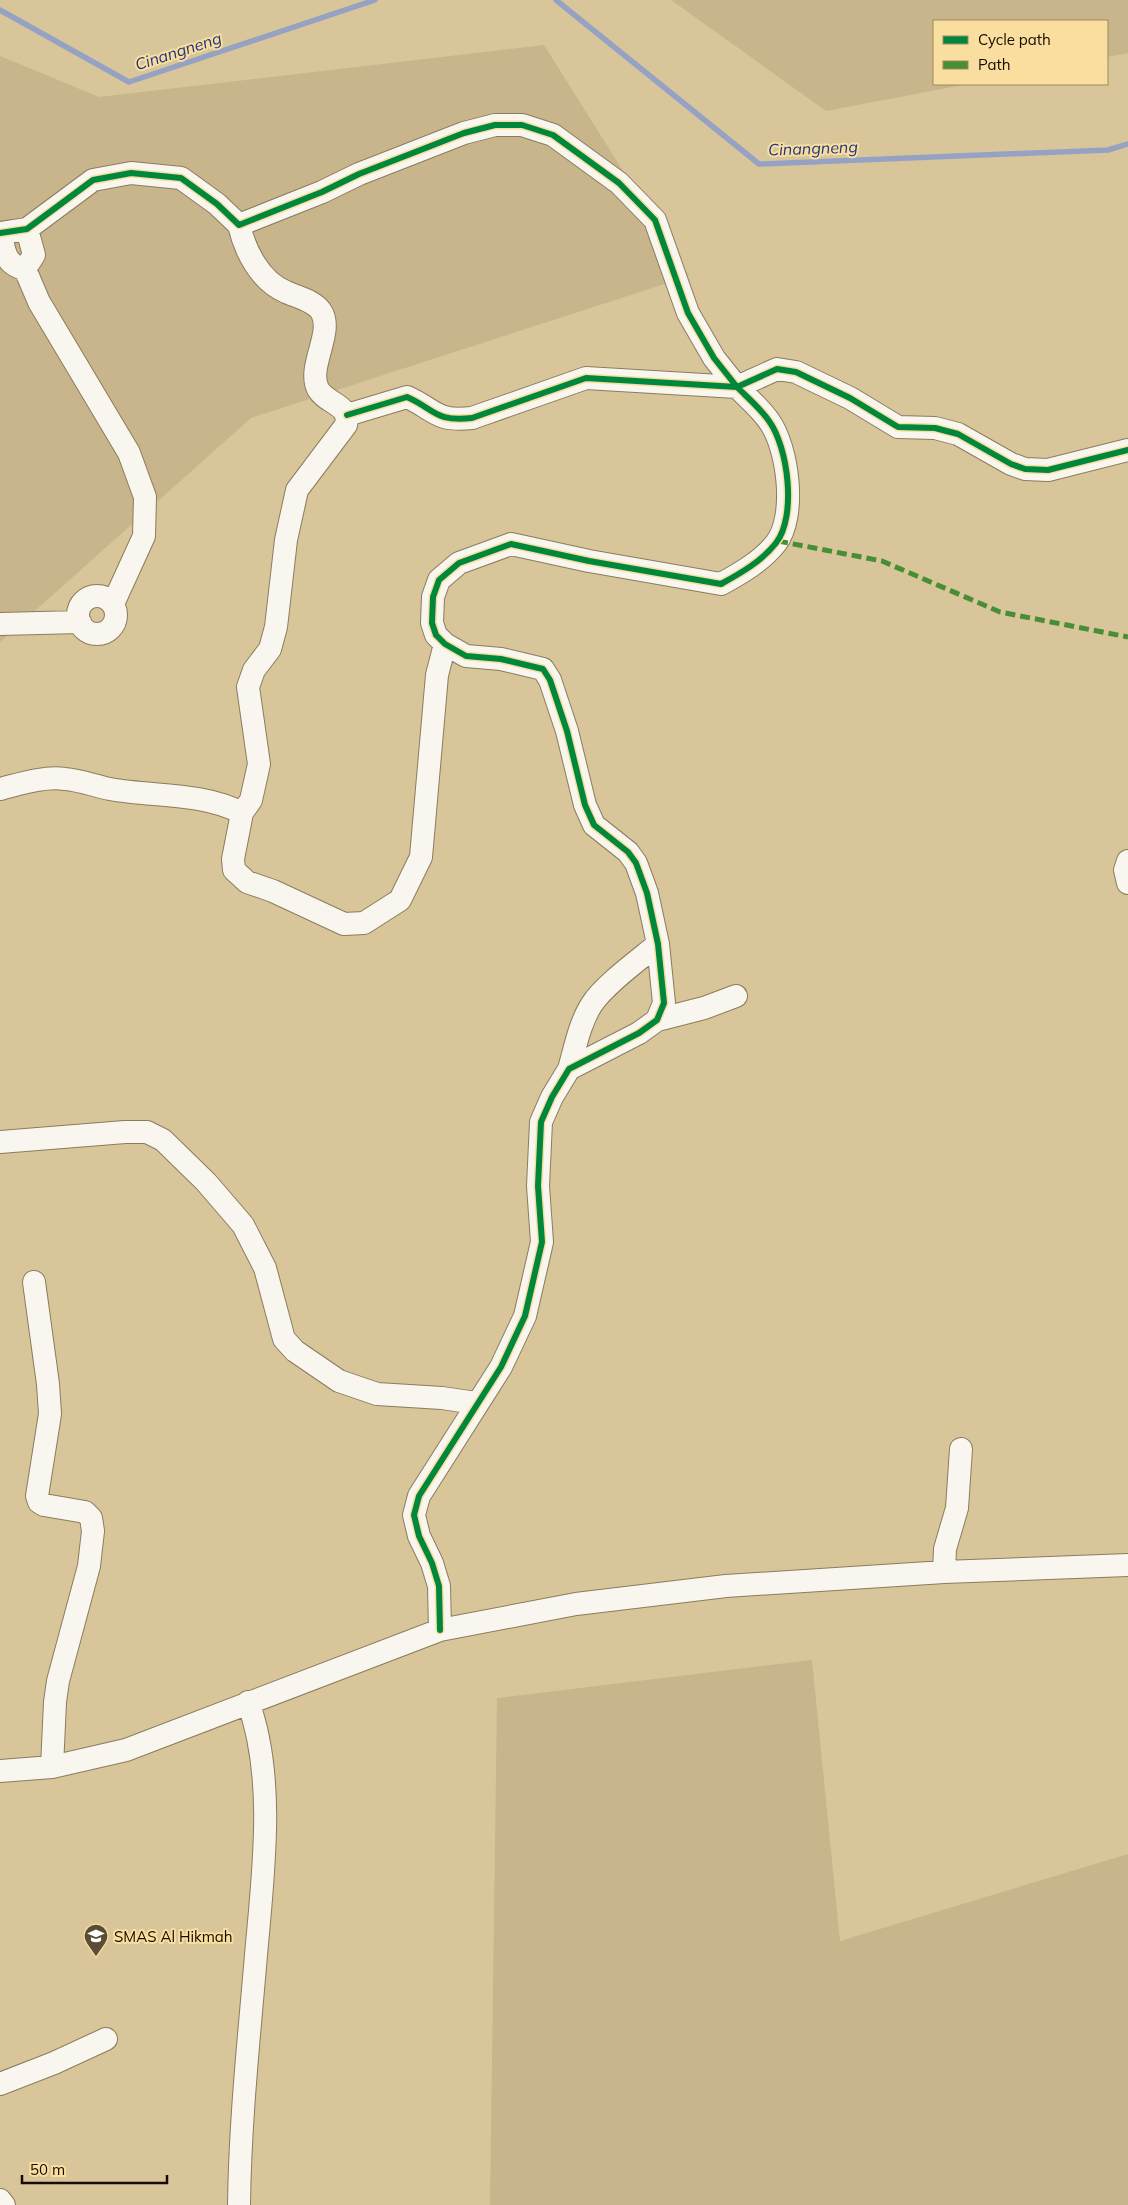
<svg xmlns="http://www.w3.org/2000/svg" width="1128" height="2205" font-family="Mulish,sans-serif">
<style>
.green{fill:#c9b58b}
.lines{fill:none;stroke-linecap:round;stroke-linejoin:round}
.stream{stroke:#95a2c3;stroke-width:5.5}
.minor-casing{stroke:#8a7d5d;stroke-width:24}
.minor{stroke:#f9f6f0;stroke-width:22}
.quiet{stroke:#488e35;stroke-width:5;stroke-dasharray:10 5;stroke-linecap:butt}
.cycleway-casing{stroke:#f9de9f;stroke-width:9}
.cycleway{stroke:#00873e;stroke-width:6}
.labels{text-anchor:middle;dominant-baseline:central;stroke-width:4;stroke-linejoin:round;paint-order:stroke}
.poi-label{font-size:15px;fill:#160c00;stroke:#f9de9f;text-anchor:start}
.water-label{font-size:16px;font-style:italic;fill:#1d3481;stroke:#f9de9f}
</style>
<rect width="100%" height="100%" fill="#d8c59a"/>
<path class="green" d="M 671,0 L 1128,0 L 1128,53 L 1107,57 L 1107,21 L 934,21 L 934,84 L 968,84 L 826,111 Z
M 544,45 L 689,276 L 251,418 L 0,642 L 0,56 L 99,97 Z
M 812,1660 L 840,1941 L 1128,1854 L 1128,2205 L 490,2205 L 497,1698 Z"/>
<g class="lines">
<path class="stream" d="M 556,0 L 759,164 L 1108,150 L 1128,144
M 0,10 L 129,82 L 375,0"/>
<defs>
<path id="minor" d="M 239,225 C 245,251 260,281 286,292 C 297,297 316,301 322,313 C 333,334 307,367 318,389 C 326,404 351,404 346,425 L 297,490 L 286,540 L 276,627 L 270,649 L 254,670 L 248,687 L 259,764 L 251,800 L 242,813
M 27,229 L 34,255 L 25,269 L 39,302 L 129,453 L 145,497 L 144,536 L 113,604
M 0,233 L 27,229 L 93,180 L 131,173 L 181,178 L 217,204 L 239,225 L 322,192 L 359,174 L 464,133 L 495,125 L 522,125 L 553,135 L 619,183 L 655,220 L 688,313 L 714,358 L 737,387 L 777,369 L 796,372 L 850,398 L 898,427 L 935,428 L 958,434 L 1011,464 L 1025,469 L 1048,470 L 1128,450
M 1,233 C 4,251 5,265 25,269
M 347,415 L 407,397 C 436,410 435,422 472,418 L 586,378 L 737,387 C 748,398 761,409 769,421 C 788,447 797,516 776,543 C 762,561 741,573 721,584 L 589,561 L 511,544 L 459,563 L 439,580 L 433,597 L 432,623 L 436,635 L 445,644 L 466,656 L 501,659 L 543,669 L 550,680 L 567,731 L 585,805 L 594,825 L 628,852 L 636,863 L 647,893 L 658,944 L 664,1003 L 657,1020 L 639,1033 L 569,1069 L 552,1097 L 541,1122 L 538,1186 L 542,1242 L 525,1316 L 501,1367 L 419,1496 L 414,1515 L 419,1536 L 432,1563 L 439,1586 L 440,1630
M78 615a19 19 0 1 1 38 0a19 19 0 1 1-38 0Z
M 0,624 L 80,622
M 0,789 C 20,784 44,776 65,779 C 80,780 95,786 110,789 C 153,797 202,792 242,813 L 233,859 L 234,870 L 247,882 L 273,891 L 344,924 L 364,923 L 400,900 L 421,857 L 437,675 L 445,644
M 1128,861 L 1125,870 L 1128,883
M 657,1020 L 704,1008 L 736,996
M 569,1069 C 575,1048 580,1022 592,1004 C 604,985 640,959 658,944
M 0,1142 L 125,1132 L 147,1132 L 163,1140 L 206,1182 L 243,1225 L 265,1268 L 284,1339 L 295,1351 L 339,1381 L 377,1394 L 442,1398 L 476,1403
M 34,1282 L 48,1384 L 50,1414 L 37,1496 L 39,1502 L 44,1505 L 85,1512 L 91,1518 L 93,1531 L 89,1566 L 58,1681 L 55,1702 L 52,1767
M 944,1572 L 945,1549 L 957,1508 L 961,1449
M 0,1771 L 52,1767 L 126,1750 L 440,1630 L 576,1604 L 726,1586 L 944,1572 L 1128,1565
M 0,2084 L 54,2063 L 106,2039
M 0,2200 L 4,2205
M 239,2205 C 240,2121 249,2038 256,1955 C 263,1875 276,1778 248,1702"/>
</defs>
<use href="#minor" class="minor-casing"/>
<use href="#minor" class="minor"/>
<path class="quiet" d="M 778,541 L 882,561 L 1000,612 L 1128,637"/>
<defs>
<path id="cycleway" d="M 0,233 L 27,229 L 93,180 L 131,173 L 181,178 L 217,204 L 239,225 L 322,192 L 359,174 L 464,133 L 495,125 L 522,125 L 553,135 L 619,183 L 655,220 L 688,313 L 714,358 L 737,387 L 777,369 L 796,372 L 850,398 L 898,427 L 935,428 L 958,434 L 1011,464 L 1025,469 L 1048,470 L 1128,450
M 347,415 L 407,397 C 436,410 435,422 472,418 L 586,378 L 737,387 C 748,398 761,409 769,421 C 788,447 797,516 776,543 C 762,561 741,573 721,584 L 589,561 L 511,544 L 459,563 L 439,580 L 433,597 L 432,623 L 436,635 L 445,644 L 466,656 L 501,659 L 543,669 L 550,680 L 567,731 L 585,805 L 594,825 L 628,852 L 636,863 L 647,893 L 658,944 L 664,1003 L 657,1020 L 639,1033 L 569,1069 L 552,1097 L 541,1122 L 538,1186 L 542,1242 L 525,1316 L 501,1367 L 419,1496 L 414,1515 L 419,1536 L 432,1563 L 439,1586 L 440,1630"/>
</defs>
<use href="#cycleway" class="cycleway-casing"/>
<use href="#cycleway" class="cycleway"/>
</g>
<defs>
<symbol id="school-pin" viewBox="-11 -11 22 30"><path d="M0 17L-7.5 6A9.5 9.5 0 1 1 7.5 6Z" fill="#5a4d36" stroke="#f9de9f"/><path d="M0-5L7-2L0 1L-7-2ZM-4 1L0 2.5L4 1V4Q0 6-4 4Z" fill="#fff"/></symbol>
</defs>
<g fill-rule="evenodd">
<use href="#school-pin" x="82" y="1922" width="28" height="38"/>
</g>
<g class="labels">
<g class="poi-label">
<text x="114" y="1936">SMAS Al Hikmah</text>
</g>
<g class="water-label">
<text transform="translate(178 51) rotate(-18)">Cinangneng</text>
<text transform="translate(813 148) rotate(-2)">Cinangneng</text>
</g>
</g>
<rect x="933" y="20" width="175" height="65" fill="#f9de9f" stroke="#9e8a5f"/>
<rect x="943" y="36" width="25" height="8" fill="#00873e" stroke="#9e8a5f"/>
<text x="978" y="45" font-size="15" fill="#160c00">Cycle path</text>
<rect x="943" y="61" width="25" height="8" fill="#488e35" stroke="#9e8a5f"/>
<text x="978" y="70" font-size="15" fill="#160c00">Path</text>
<path d="M22 2175v8h145v-8" fill="none" stroke="#160c00" stroke-width="2.5"/>
<text x="30" y="2175" font-size="15" fill="#160c00" stroke="#f9de9f" stroke-width="4" paint-order="stroke">50 m</text>
</svg>
